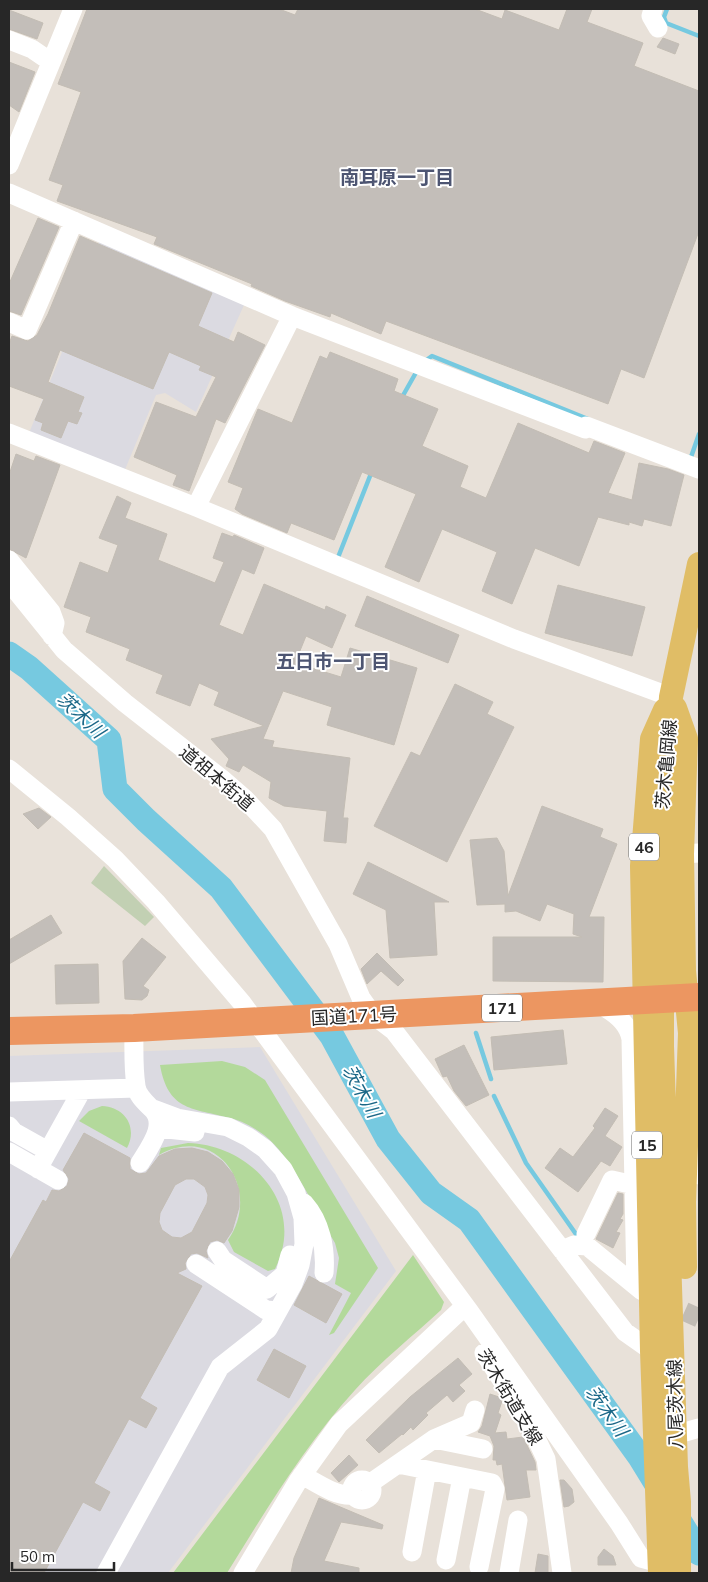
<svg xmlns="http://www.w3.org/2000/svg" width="708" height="1582" font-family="Mulish,'Noto Sans JP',sans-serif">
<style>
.industrial{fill:#dbdae1}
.green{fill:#b3d99b}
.cemetery{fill:#c2d0b3}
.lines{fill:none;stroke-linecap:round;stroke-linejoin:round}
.stream{stroke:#76c9e0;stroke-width:4.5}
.river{stroke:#76c9e0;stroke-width:25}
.building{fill:#c3beb9;stroke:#c3bdb4;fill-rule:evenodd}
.minor-tunnel{stroke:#c1bcb5;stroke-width:19;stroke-dasharray:19 9;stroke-linecap:butt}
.minor{stroke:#fff;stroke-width:19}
.major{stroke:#e0bd66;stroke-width:24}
.highway{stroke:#ec9661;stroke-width:28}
.labels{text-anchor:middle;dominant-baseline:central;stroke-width:4;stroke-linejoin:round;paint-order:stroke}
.shield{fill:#fff;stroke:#686868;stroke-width:1}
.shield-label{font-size:16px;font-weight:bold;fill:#272727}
.street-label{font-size:18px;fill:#272727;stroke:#fff}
.neighbourhood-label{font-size:19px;font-weight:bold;fill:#4d5572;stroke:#fff}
.water-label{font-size:19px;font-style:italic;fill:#1b6787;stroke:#fff}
</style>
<rect width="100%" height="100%" fill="#e8e1d9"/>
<path class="industrial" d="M 100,240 L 244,305 L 196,412 L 165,393 L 156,395 L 124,472 L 29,433 L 62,352 L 54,348 Z
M 260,1047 L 396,1271 L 168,1573 L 9,1573 L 9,1056 Z"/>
<path class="green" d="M 222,1061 L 245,1067 L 265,1080 L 378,1268 L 334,1333 L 329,1335 L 351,1293 L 335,1284 L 339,1258 L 335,1243 C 317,1213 291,1155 264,1135 C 252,1126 240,1120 226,1117 C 191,1108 168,1110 160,1065 Z
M 102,1106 C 125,1107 138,1127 127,1148 L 79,1121 L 89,1111 Z
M 188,1143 C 252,1145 307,1206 275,1269 L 268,1271 L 234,1252 L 228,1240 C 263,1190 217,1122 159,1155 L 161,1148 Z
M 413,1255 L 444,1302 L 441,1310 C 413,1336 381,1361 355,1390 C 305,1445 266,1510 227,1573 L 173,1573 Z"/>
<path class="cemetery" d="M 104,866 L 154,917 L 145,926 L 91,883 Z"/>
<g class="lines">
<path class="stream" d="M 667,9 L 664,17 L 666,23 L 699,36
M 425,361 L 432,356 L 588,419
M 401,399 L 418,369
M 690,460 L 699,434
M 337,560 L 372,471
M 476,1033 L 491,1079
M 494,1096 L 526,1163 L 578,1237"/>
<path class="river" d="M 9,654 L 29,668 L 109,740 L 115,789 L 146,820 L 221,888 L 332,1036 L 388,1139 L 431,1193 L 469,1220 L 640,1457 L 699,1553"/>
</g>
<path class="building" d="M 87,9 L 279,9 L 295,15 L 298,9 L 475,9 L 502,19 L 505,10 L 559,30 L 567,9 L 592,9 L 587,22 L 643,43 L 634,66 L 699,91 L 699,231 L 644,378 L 621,369 L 608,404 L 386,321 L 381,334 L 331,313 L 330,317 L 285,301 L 251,286 L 252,284 L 154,244 L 157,237 L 57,201 L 63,185 L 49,180 L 81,92 L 58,84 Z
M 9,10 L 43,23 L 37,39 L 9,29 Z
M 663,38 L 679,44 L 675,54 L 657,47 Z
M 9,62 L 35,72 L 19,112 L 9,105 Z
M 38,218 L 59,227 L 21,315 L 9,311 L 9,284 Z
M 80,236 L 212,293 L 198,326 L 234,342 L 238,332 L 265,345 L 225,423 L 216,419 L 189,491 L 173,485 L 177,475 L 134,457 L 156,402 L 196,417 L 216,377 L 199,370 L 201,366 L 169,352 L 153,389 L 60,350 L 48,382 L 84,397 L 78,412 L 82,413 L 77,424 L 68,421 L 61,438 L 41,430 L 43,423 L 35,420 L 44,399 L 9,386 L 9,344 L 12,336 L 28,341 L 37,335 L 48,314 Z
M 330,352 L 398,379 L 394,391 L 438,409 L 422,446 L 468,466 L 460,487 L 486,498 L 518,423 L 589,453 L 594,441 L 625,453 L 608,493 L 632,500 L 639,463 L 668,469 L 684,475 L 671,526 L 644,519 L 642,526 L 629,522 L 629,525 L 598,517 L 579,566 L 535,548 L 512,604 L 482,591 L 497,552 L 442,529 L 419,582 L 385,567 L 416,494 L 362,472 L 334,540 L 291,523 L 287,533 L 242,514 L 235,509 L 243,488 L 228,482 L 258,409 L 292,423 L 320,356 L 327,359 Z
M 16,454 L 34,461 L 36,456 L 60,465 L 26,558 L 9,549 L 9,475 Z
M 117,496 L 131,503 L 125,518 L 167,534 L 158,560 L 215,583 L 224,562 L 213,558 L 222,533 L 233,537 L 234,535 L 264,548 L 254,574 L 242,569 L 219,625 L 243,635 L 264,584 L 325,610 L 326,606 L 346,615 L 332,648 L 306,636 L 295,663 L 341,677 L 350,648 L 417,668 L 394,745 L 327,725 L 332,707 L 283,691 L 263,739 L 274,741 L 272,747 L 350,758 L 343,818 L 348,818 L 346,843 L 324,841 L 327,811 L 284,806 L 269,798 L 271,782 L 243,765 L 239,772 L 226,766 L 229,759 L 211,739 L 264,726 L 214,705 L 219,692 L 199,683 L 190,706 L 156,693 L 163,675 L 126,660 L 130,649 L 86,632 L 91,617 L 64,607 L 80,562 L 108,573 L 118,545 L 99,538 Z
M 558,585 L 645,607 L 632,656 L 545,633 Z
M 367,596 L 459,635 L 448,663 L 355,626 Z
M 455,684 L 493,702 L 487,714 L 514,727 L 447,862 L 374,826 L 411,752 L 420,756 Z
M 542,806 L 603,829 L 600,837 L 617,844 L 589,917 L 604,917 L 603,982 L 493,981 L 493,937 L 582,937 L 573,934 L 574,914 L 547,904 L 540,921 L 516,911 L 505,912 L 505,904 L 477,905 L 470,840 L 497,838 L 504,851 L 508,896 Z
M 39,808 L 51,817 L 38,829 L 23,814 Z
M 368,862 L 449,902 L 434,902 L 437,955 L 390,958 L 386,910 L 353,894 Z
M 51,915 L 62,933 L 9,964 L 9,940 Z
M 142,938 L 166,957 L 143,986 L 149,990 L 147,996 L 142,1000 L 125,999 L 123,961 Z
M 377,953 L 404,980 L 398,986 L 381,971 L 367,984 L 361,969 Z
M 98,964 L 99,1003 L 56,1004 L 55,965 Z
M 563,1030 L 567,1064 L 494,1070 L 491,1037 Z
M 464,1045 L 489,1095 L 466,1106 L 454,1091 L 447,1076 L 443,1077 L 435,1059 Z
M 605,1108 L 618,1116 L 605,1136 L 622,1147 L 610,1166 L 601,1161 L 578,1192 L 545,1168 L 560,1148 L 573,1157 L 595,1128 L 593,1126 Z
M 84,1133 L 130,1158 L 130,1169 L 139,1174 L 146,1173 L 159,1156 L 175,1149 L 192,1148 L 208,1152 L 222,1161 L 233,1174 L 239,1190 L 239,1207 L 232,1231 L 224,1243 L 217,1240 L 210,1242 L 206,1251 L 208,1258 L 197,1253 L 191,1254 L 185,1263 L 186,1269 L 177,1273 L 202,1286 L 140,1398 L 157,1408 L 146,1428 L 129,1419 L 94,1483 L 110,1492 L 100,1511 L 83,1502 L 44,1573 L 9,1573 L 9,1262 L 43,1200 L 46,1202 L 52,1190 L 59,1191 L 67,1186 L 69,1179 L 63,1170 ZM 186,1179 L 194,1179 L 205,1187 L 208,1195 L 207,1203 L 192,1232 L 181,1238 L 172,1237 L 162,1230 L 159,1222 L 160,1213 L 175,1185 Z
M 618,1193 L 623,1194 L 623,1214 L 620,1219 L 623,1220 L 616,1232 L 620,1233 L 613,1248 L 596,1239 Z
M 309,1276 L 342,1294 L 326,1323 L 294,1305 Z
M 274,1349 L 306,1366 L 289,1398 L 257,1380 Z
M 458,1358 L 472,1374 L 459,1385 L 465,1391 L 453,1402 L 447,1395 L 426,1413 L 428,1415 L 413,1430 L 411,1427 L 403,1435 L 402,1434 L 379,1453 L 366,1440 L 410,1397 Z
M 490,1394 L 499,1397 L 502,1401 L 498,1413 L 501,1415 L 495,1433 L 506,1432 L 507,1439 L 523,1437 L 535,1462 L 536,1470 L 526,1470 L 530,1497 L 507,1500 L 502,1464 L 497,1465 L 496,1460 L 493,1460 L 494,1446 L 490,1436 L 478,1432 L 482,1426 Z
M 349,1455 L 358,1465 L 339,1482 L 331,1473 Z
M 560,1480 L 564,1480 L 572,1489 L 574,1502 L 569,1506 L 564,1507 Z
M 319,1498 L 383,1525 L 382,1529 L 341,1522 L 324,1561 L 359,1568 L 359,1573 L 291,1573 L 294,1558 Z
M 604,1549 L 613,1556 L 616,1565 L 598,1565 L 598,1557 Z
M 538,1554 L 548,1556 L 548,1573 L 535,1573 Z"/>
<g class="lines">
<path class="minor-tunnel" d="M 659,1300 L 699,1318"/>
<path class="minor" d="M 653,9 L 651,16 L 658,28
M 9,40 L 32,49 L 51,62
M 9,165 L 73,9
M 9,193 L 292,316 L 585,429 L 586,426 L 699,469
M 9,322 L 27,330 L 74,221
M 9,433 L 196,507 L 514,639 L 671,697
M 196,507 L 292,316
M 9,560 L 51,612 L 55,623 L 52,636
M 9,582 L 64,650 L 125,703 L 222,779 L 245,799 L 273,829 L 338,944 L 361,998 L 373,1015 L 394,1031 L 625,1332 L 652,1351
M 9,769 L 68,817 L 115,859 L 156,902 L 242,1003 L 469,1311 L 619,1523 L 641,1558 L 652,1561 L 660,1556
M 682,854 L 699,853
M 596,1003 C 611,1010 628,1021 631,1039 L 636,1285
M 134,1028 C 134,1047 133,1067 136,1086 C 137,1095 145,1102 151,1108 C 169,1123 149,1148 140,1163
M 9,1092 L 136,1088
M 698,1105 L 699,1175
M 9,1126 L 14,1132 L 48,1151
M 158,1128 L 195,1132
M 9,1152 L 58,1180
M 38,1169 L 82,1090
M 304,1203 C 321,1222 326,1249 324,1273
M 586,1234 L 612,1180 L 634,1185
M 562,1250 L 574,1245 L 587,1246 L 642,1291
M 217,1251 L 223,1260 L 267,1289 L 285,1274 L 290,1255
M 196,1264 L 266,1310 L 278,1311
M 484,1353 L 527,1419 L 546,1459 L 562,1573
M 685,1432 L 699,1428
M 434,1439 L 483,1449
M 398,1464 L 492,1483 L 495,1489 L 479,1567
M 302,1475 C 317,1483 336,1497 353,1495
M352 1490a10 10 0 1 1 20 0a10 10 0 1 1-20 0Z
M 369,1484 L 434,1439 L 471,1423 L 475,1410
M 412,1552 L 427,1470
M 446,1560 L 462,1477
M 106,1573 L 220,1367 L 268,1329 L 293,1284 L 300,1265 L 304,1244 L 303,1218 L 296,1193 L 283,1169 L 265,1149 L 248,1137 L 228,1127 L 177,1118 L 153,1109
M 243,1573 L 298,1481 L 339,1424 L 465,1306
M 509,1573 L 518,1520"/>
<path class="major" d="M 675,708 L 686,739 L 682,854 L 684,971 L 690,1033 L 684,1202 L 685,1267
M 660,1573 L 652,1351 L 642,866 L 652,739 L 665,710
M 679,1573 L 679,1502 L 676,1467 L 662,1046 L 662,818 L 671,697 L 699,564"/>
<path class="highway" d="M 9,1031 L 134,1028 L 699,997"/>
</g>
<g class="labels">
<g class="shield">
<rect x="629" y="833.5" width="30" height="27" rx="4"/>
<rect x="482" y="994.5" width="40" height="27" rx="4"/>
<rect x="632" y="1131.5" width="30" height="27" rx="4"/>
</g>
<g class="shield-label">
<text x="644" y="847">46</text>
<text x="502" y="1008">171</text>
<text x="647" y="1145">15</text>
</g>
<g class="street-label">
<text transform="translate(666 764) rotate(-85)">茨木亀岡線</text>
<text transform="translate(217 778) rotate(40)">道祖本街道</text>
<text transform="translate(354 1016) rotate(-3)">国道171号</text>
<text transform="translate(510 1397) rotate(59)">茨木街道支線</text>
<text transform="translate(675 1404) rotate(-91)">八尾茨木線</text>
</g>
<g class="neighbourhood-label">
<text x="397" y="177">南耳原一丁目</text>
<text x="333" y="661">五日市一丁目</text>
</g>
<g class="water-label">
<text transform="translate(81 715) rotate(43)">茨木川</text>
<text transform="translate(362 1091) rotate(61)">茨木川</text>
<text transform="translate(607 1411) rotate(54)">茨木川</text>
</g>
</g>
<rect width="708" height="1582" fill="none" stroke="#272727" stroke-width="20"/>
<path d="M12 1562v8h102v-8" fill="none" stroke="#272727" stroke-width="2.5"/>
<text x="20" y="1562" font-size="15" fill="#272727" stroke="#ffffff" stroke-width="4" paint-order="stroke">50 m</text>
</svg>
